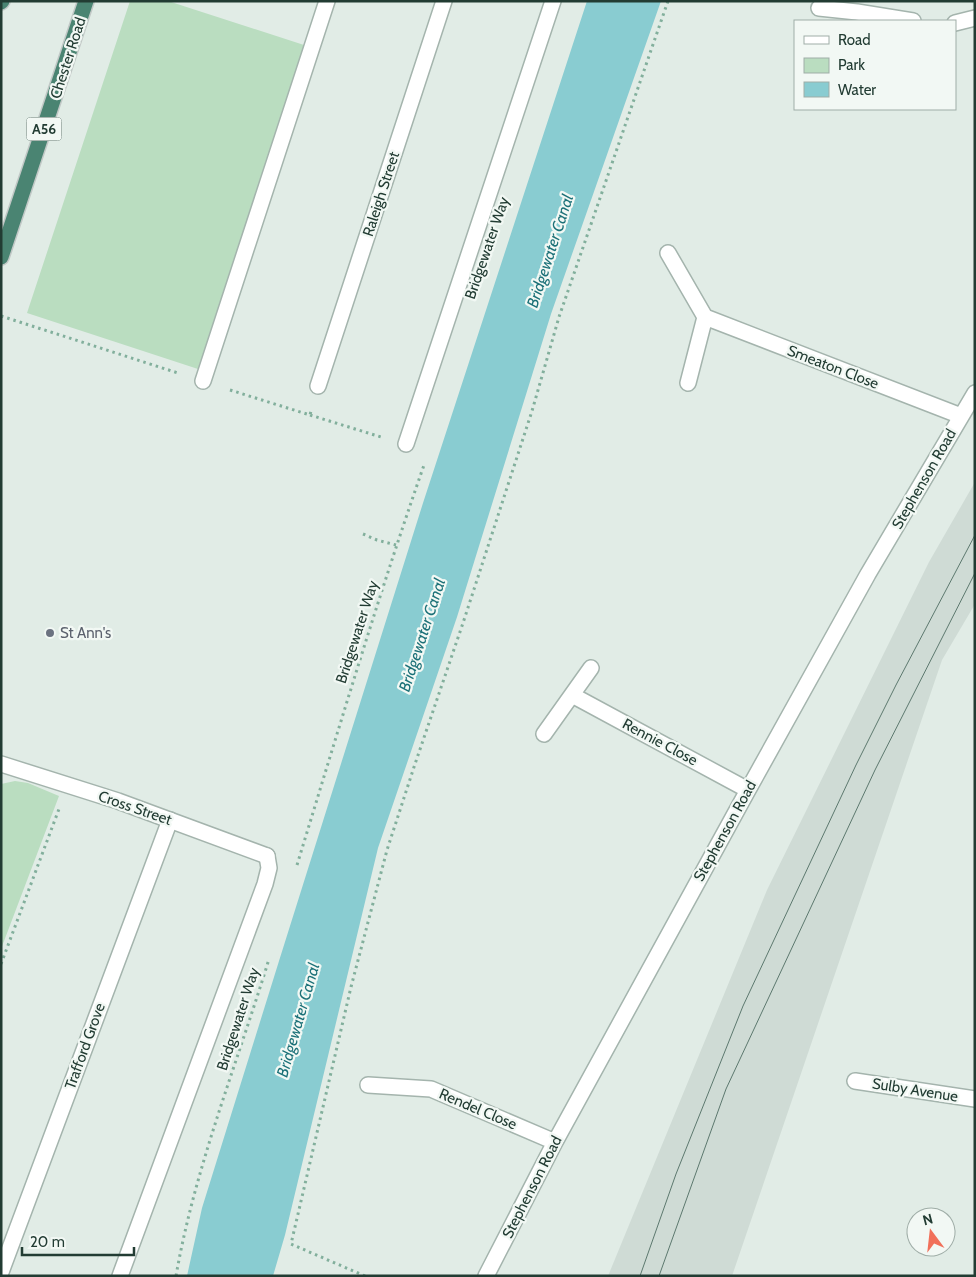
<svg xmlns="http://www.w3.org/2000/svg" width="976" height="1277" font-family="Cabin,sans-serif">
<style>
.built{fill:#cfdbd5}
.green{fill:#baddc0}
.water{fill:#89ccd1}
.lines{fill:none;stroke-linecap:round;stroke-linejoin:round}
.service-casing{stroke:#a4b4ad;stroke-width:18}
.pedestrian-casing{stroke:#a4b4ad;stroke-width:18}
.minor-casing{stroke:#a4b4ad;stroke-width:18}
.trunk-casing{stroke:#c1c8c6;stroke-width:18}
.path{stroke:#82af9c;stroke-width:3;stroke-dasharray:2.5 4;stroke-linecap:butt}
.service{stroke:#fff;stroke-width:15}
.pedestrian{stroke:#fff;stroke-width:15}
.minor{stroke:#fff;stroke-width:15}
.trunk{stroke:#4a8472;stroke-width:15}
.tram{stroke:#5c786e;stroke-width:1}
.worship-dot{fill:#6b7280;stroke:#f2f8f4;stroke-width:2}
.labels{text-anchor:middle;dominant-baseline:central;stroke-width:4.5;stroke-linejoin:round;paint-order:stroke}
.shield{fill:#f2f8f4;stroke:#60746d;stroke-width:1}
.shield-label{font-size:14px;font-weight:bold;fill:#223c33}
.street-label{font-size:15px;fill:#223c33;stroke:#f2f8f4}
.worship-label{font-size:15px;fill:#5b616d;stroke:#f2f8f4;text-anchor:start}
.water-label{font-size:16px;font-style:italic;fill:#1c7178;stroke:#f2f8f4}
</style>
<rect width="100%" height="100%" fill="#e1ece6"/>
<path class="built" d="M 975,482 L 975,604 L 942,660 L 732,1276 L 608,1276 L 767,890 L 929,562 Z"/>
<path class="green" d="M 130,1 L 168,1 L 304,45 L 198,369 L 27,313 Z
M 15,781 L 28,783 L 59,796 L 1,949 L 1,784 Z"/>
<path class="water" d="M 587,1 L 661,1 L 551,314 L 457,617 L 378,848 L 285,1235 L 273,1276 L 187,1276 L 202,1208 L 279,961 L 423,503 Z"/>
<g class="lines">
<defs>
<path id="service" d="M 203,381 L 327,1
M 406,444 L 553,1
M 120,1276 L 265,884 L 269,868 L 267,856"/>
<path id="pedestrian" d="M 1,1272 L 170,820"/>
<path id="minor" d="M 819,8 L 857,12 L 913,21
M 955,23 L 975,18
M 668,253 L 705,317 L 961,416
M 688,383 L 705,317
M 318,386 L 444,1
M 572,695 L 748,790
M 544,734 L 591,668
M 1,764 L 118,801 L 267,856
M 855,1081 L 975,1099
M 368,1085 L 431,1089 L 555,1142
M 486,1276 L 555,1142 L 748,790 L 868,574 L 975,393"/>
<path id="trunk" d="M 1,2 L 2,1
M 1,257 L 86,1"/>
</defs>
<use href="#service" class="service-casing"/>
<use href="#pedestrian" class="pedestrian-casing"/>
<use href="#minor" class="minor-casing"/>
<use href="#trunk" class="trunk-casing"/>
<path class="path" d="M 1,316 L 178,373
M 230,390 L 310,415 L 311,411
M 310,415 L 381,437
M 363,534 L 377,540 L 396,545
M 297,865 C 338,731 378,597 424,465
M 1,964 L 59,809
M 176,1276 C 195,1167 237,1064 269,959
M 365,1276 L 291,1244 L 351,987 L 387,850 L 415,764 L 463,623 L 532,411 L 559,317 L 668,1"/>
<use href="#service" class="service"/>
<use href="#pedestrian" class="pedestrian"/>
<use href="#minor" class="minor"/>
<use href="#trunk" class="trunk"/>
<path class="tram" d="M 640,1276 L 676,1174 L 743,1006 L 856,765 L 896,685 L 975,535
M 659,1276 L 726,1089 L 875,770 L 975,573"/>
</g>
<circle class="worship-dot" cx="50" cy="633" r="5"/>
<g class="labels">
<rect class="shield" x="26.5" y="117.5" width="35" height="23" rx="4"/>
<g class="shield-label">
<text x="44" y="129">A56</text>
</g>
<g class="street-label">
<text transform="translate(68 58) rotate(-72)">Chester Road</text>
<text transform="translate(381 194) rotate(-72)">Raleigh Street</text>
<text transform="translate(487 248) rotate(-71)">Bridgewater Way</text>
<text transform="translate(833 367) rotate(21)">Smeaton Close</text>
<text transform="translate(924 479) rotate(-60)">Stephenson Road</text>
<text transform="translate(357 632) rotate(-72)">Bridgewater Way</text>
<text transform="translate(660 742) rotate(28)">Rennie Close</text>
<text transform="translate(135 808) rotate(19)">Cross Street</text>
<text transform="translate(725 831) rotate(-61)">Stephenson Road</text>
<text transform="translate(238 1019) rotate(-72)">Bridgewater Way</text>
<text transform="translate(85 1046) rotate(-70)">Trafford Grove</text>
<text transform="translate(915 1090) rotate(9)">Sulby Avenue</text>
<text transform="translate(478 1109) rotate(23)">Rendel Close</text>
<text transform="translate(532 1187) rotate(-63)">Stephenson Road</text>
</g>
<g class="worship-label">
<text x="60" y="633">St Ann's</text>
</g>
<g class="water-label">
<text transform="translate(550 251) rotate(-72)">Bridgewater Canal</text>
<text transform="translate(422 635) rotate(-72)">Bridgewater Canal</text>
<text transform="translate(298 1020) rotate(-74)">Bridgewater Canal</text>
</g>
</g>
<rect width="976" height="1277" fill="none" stroke="#223c33" stroke-width="5"/>
<rect x="794" y="20" width="162" height="90" fill="#f2f8f4" stroke="#9fada7"/>
<rect x="804" y="36" width="25" height="8" fill="#ffffff" stroke="#9fada7"/>
<text x="838" y="45" font-size="15" fill="#223c33">Road</text>
<rect x="804" y="58" width="25" height="15" fill="#baddc0" stroke="#9fada7"/>
<text x="838" y="70" font-size="15" fill="#223c33">Park</text>
<rect x="804" y="82" width="25" height="15" fill="#89ccd1" stroke="#9fada7"/>
<text x="838" y="95" font-size="15" fill="#223c33">Water</text>
<g transform="translate(931 1232) rotate(345)"><circle r="24" fill="#f2f8f4" stroke="#9fada7"/>
<path d="M0-4L9 19L0 12L-9 19Z" fill="#f1705a"/>
<text y="-8" font-size="14" font-weight="bold" text-anchor="middle" fill="#223c33">N</text>
</g>
<path d="M22 1247v8h112v-8" fill="none" stroke="#223c33" stroke-width="2.5"/>
<text x="30" y="1247" font-size="15" fill="#223c33" stroke="#f2f8f4" stroke-width="4" paint-order="stroke">20 m</text>
</svg>
